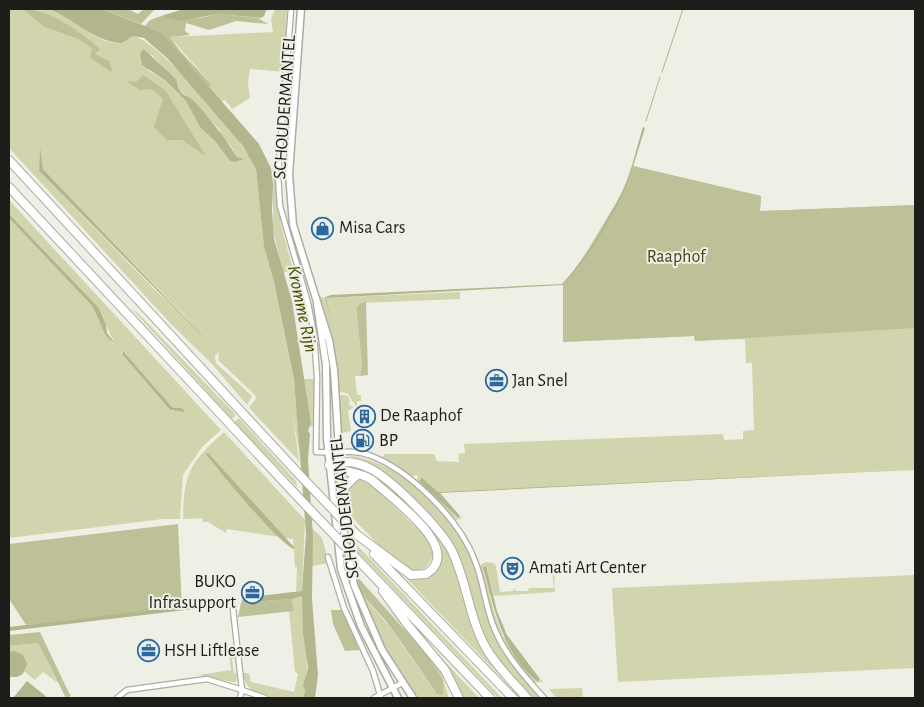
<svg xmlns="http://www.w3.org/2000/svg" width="924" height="707" font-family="'Alegreya Sans',sans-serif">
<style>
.green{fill:#d2d4ad;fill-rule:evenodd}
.forest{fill:#bec097}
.water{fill:#b3b68d}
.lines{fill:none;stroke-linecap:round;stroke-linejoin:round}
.stream{stroke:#b3b68d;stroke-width:1}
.street-casing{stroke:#abaca2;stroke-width:7}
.primary-casing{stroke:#abaca2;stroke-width:9}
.highway-casing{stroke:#abaca2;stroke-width:10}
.street{stroke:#fff;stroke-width:4.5}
.primary{stroke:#fff;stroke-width:6}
.highway{stroke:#fff;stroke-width:8}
.highway-bridge-casing{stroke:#abaca2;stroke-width:10;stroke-linecap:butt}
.highway-bridge{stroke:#fff;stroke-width:8}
.labels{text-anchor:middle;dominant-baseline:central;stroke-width:4;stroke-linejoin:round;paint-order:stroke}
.street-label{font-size:18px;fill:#1d1e1a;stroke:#eff0e5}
.poi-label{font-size:18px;fill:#1d1e1a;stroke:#eff0e5;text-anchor:start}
.park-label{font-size:18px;fill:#434414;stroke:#eff0e5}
.water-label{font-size:19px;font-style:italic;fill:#494a02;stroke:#eff0e5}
</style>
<rect width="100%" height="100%" fill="#eff0e5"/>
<path class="green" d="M 9,9 C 22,9 39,6 51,9 C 78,18 105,58 133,36 C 159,40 230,129 248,153 L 256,169 L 264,247 L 274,282 L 294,379 L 301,463 L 292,410 L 299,461 L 252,411 L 249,407 L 256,399 L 255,395 L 218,360 L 219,352 L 215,356 L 216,363 L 252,396 L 247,405 L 213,365 L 171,324 L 9,148 ZM 151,54 L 174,78 L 179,90 L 194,101 L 201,111 L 219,129 L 221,136 L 231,146 L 237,157 L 229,160 L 215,141 L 200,126 L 186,101 L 166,81 L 149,71 ZM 40,149 L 43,169 L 193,325 L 155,290 L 39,171 Z
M 275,9 L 287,9 L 285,72 L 250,69 L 248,83 L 250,98 L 232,109 L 225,100 L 221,102 L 208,87 L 212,85 L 170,37 L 273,32 L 271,19 Z
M 633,166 L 761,196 L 760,211 L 915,205 L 915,470 L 438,492 L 427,483 L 428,488 L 457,518 L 460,516 L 462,518 L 456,520 L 416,482 L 418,476 L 416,475 L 411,478 L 382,458 L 385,454 L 434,454 L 437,461 L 459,462 L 458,454 L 465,453 L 464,444 L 723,434 L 724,440 L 743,439 L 743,431 L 754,430 L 752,363 L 746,363 L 745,339 L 695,341 L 694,336 L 563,342 L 575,271 L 622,193 Z
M 271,170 L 278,170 L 281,225 L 293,270 L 283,273 L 273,230 L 273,185 Z
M 9,200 L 221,430 L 202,447 L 183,475 L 180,519 L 163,519 L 9,538 L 9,218 L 91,305 C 101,317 103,332 113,344 L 114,341 C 107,331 106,319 99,308 L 9,214 ZM 123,351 L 173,408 L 183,408 L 173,411 L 170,410 L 121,353 Z
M 319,292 L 321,297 L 325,298 L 460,292 L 460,299 L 360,303 L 356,307 L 362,365 L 360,376 L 355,376 L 357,395 L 361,395 L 361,401 L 357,401 L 357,408 L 348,394 L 338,391 L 330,329 L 322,303 L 328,328 Z
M 132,309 L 138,313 L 236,415 L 232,419 Z
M 304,379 L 316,379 L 314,387 L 315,426 L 309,426 L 311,423 Z
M 338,394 L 348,396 L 350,400 L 349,405 L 354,407 L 348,411 L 351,431 L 341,433 Z
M 239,418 L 296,481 L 297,487 L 234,422 Z
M 224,432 L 305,520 L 302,591 L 296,592 L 297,567 L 295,567 L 293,539 L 227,529 L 226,533 L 208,522 L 203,522 L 202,518 L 183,519 C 184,472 189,464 224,432 Z
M 345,455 C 399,459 458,516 475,567 C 482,589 484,612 493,633 C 504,658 523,678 540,698 L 530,698 L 493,655 L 484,638 L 460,558 L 448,536 L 434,518 L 384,471 L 364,460 Z
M 357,468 L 378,480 L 443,540 L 453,561 L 478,641 L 487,659 L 501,677 L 405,577 C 417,580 428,580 436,569 C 443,561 443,549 438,541 C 424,517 379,488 356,471 Z
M 359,479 L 371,484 L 418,529 L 427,538 L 433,555 C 429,567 422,573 409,571 L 390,557 L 348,513 L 346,490 Z
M 312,528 L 322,538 L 329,563 L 312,566 Z
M 357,545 L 502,698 L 498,698 L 357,551 Z
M 486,562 L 493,563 L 496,566 L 500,592 L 513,591 L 514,588 L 516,591 L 528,591 L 529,588 L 554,588 L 552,569 L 554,569 L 555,592 L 494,596 L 486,566 L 483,567 L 495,615 L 503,636 L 536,681 L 538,682 L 541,679 L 543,682 L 533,683 C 498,640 492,619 479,566 Z
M 915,575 L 915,668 L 618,682 L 612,588 Z
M 355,579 L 369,603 L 389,626 L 437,694 L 443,694 L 441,683 L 403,630 L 404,628 L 364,582 L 439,666 L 449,698 L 417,698 L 375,631 Z
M 302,595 C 303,630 312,665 303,698 C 279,698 248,703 243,673 L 249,673 L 251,682 L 294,692 L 298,674 L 295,672 L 289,611 L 294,611 L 292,599 Z
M 420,635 L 479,698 L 463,698 L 450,673 Z
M 38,643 L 58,683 L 43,672 L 35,680 L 25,672 L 9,669 L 9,646 Z
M 233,654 L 235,658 L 232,659 L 234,673 L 237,674 L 236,682 C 232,683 206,676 198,675 L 231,670 L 229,655 Z
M 582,688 L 583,698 L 556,698 L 549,689 Z"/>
<path class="forest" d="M 23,9 C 49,9 81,32 100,49 L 95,54 L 109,61 L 113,73 L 90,58 L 92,48 L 78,39 L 43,26 Z
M 101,9 L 128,9 L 138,14 L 144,9 L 155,9 L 141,24 Z
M 218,14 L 258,18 L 268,24 L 236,21 L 209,30 L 186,23 L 185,31 L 190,35 L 170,37 L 181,52 L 212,85 L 208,87 L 161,32 L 145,26 L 150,20 L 164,15 L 164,17 L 199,18 Z
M 143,75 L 165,90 L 206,156 L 182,140 L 167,140 L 154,127 L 163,99 L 152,89 L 140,90 L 126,81 L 136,82 Z
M 633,166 L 761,196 L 760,211 L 915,205 L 915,328 L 695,341 L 694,336 L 563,342 L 563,285 L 584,258 L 622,193 Z
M 366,302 L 368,375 L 360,376 L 362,365 L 356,307 L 360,303 Z
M 178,524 L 182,608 L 26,625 L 9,599 L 9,544 Z
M 354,573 L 427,655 L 443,680 L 443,695 L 437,694 C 421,671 405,647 388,624 C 376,608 357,594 354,573 Z
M 292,599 L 294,611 L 238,617 L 241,603 Z
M 331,610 L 343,610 L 359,650 L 345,651 L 333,624 Z
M 40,632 L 67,689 L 71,696 L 66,698 L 38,643 L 9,646 L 9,635 Z"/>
<path class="water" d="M 49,9 L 101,9 L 161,32 L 259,144 L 271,168 L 273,185 L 272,211 L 274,239 L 292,301 L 311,423 L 308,431 L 310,434 L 308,459 L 313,537 L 312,599 L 318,675 L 315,698 L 303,698 L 305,690 L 303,686 L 308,668 L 303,632 L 302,596 L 292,599 L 241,603 L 243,599 L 249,597 L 302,591 L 306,533 L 294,379 L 274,282 L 264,247 L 256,169 L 243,146 L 168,59 L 144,38 L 133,36 L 122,43 C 93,42 75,19 49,9 Z
M 184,9 L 267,9 L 264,16 L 261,18 L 218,14 L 179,21 L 164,17 L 164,15 Z
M 143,49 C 148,53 174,76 176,80 C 178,84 177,87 180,91 C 184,96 191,97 195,102 C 210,119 226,139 237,157 L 244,159 L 234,162 L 229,160 L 215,141 L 200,127 L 186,101 L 166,81 L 142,65 L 140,54 Z
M 643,127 L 645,128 C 639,147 634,165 627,184 C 616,213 585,262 563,285 L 326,298 L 332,325 L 325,297 L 331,295 L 562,284 C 585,259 613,214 626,183 C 633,165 637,146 643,127 Z
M 40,147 L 43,169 L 216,350 L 39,171 Z
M 9,214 L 99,308 L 106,324 L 107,333 L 115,343 C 102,338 100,316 91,305 L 9,218 Z
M 123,351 L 173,408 L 182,408 L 185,412 L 170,410 L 122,354 Z
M 208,453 L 294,547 L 294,549 C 278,543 220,472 206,454 Z
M 915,469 L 440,493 L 460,516 L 458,518 L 419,481 L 422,478 L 438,492 Z
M 486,566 L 497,611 L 507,635 L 540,679 L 538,682 C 503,655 494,608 483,567 Z
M 222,602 L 227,603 L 228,605 L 9,631 L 9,627 Z
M 14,651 L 23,655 L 27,664 L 23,674 L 17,677 L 9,677 L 9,652 Z
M 27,681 L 48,698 L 13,698 Z"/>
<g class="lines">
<path class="stream" d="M 662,72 L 683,9
M 646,121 L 660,77"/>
<defs>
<path id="street" d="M 291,9 L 278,175 L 280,206 L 308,303 L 314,334 L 317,377 L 316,452 C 335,453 351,449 369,455 C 410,470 460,520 475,561 C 484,583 485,608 495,630 C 506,656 525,677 544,698
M 328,557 L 344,608 L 373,671 L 381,698
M 233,609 L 242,690 L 265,698
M 117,698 L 127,690 L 207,679 L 242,690 L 240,698
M 374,698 L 402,683"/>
<path id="primary" d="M 301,9 L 289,174 L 293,225 L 329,340 L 334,370 L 344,530 L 354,585 L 382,650 L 413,698
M 317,304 L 326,365 L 327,439 L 341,569 L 361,626 L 398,698"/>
<path id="highway" d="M 9,160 L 296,471
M 9,187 L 297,496
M 329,465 C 343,460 356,461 369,468 C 392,479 440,528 452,551 C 467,582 469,618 486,648 C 497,667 513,682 527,698
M 329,465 C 343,473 359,471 372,480 C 390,497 466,550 426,574 L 411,575 L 356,534
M 341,490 L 358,474
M 374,554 L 513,698
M 358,560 L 490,698
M 383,591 L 407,624 L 445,670 L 459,698"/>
</defs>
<use href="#street" class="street-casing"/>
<use href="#primary" class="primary-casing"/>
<use href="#highway" class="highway-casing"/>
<use href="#street" class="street"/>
<use href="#primary" class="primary"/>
<use href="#highway" class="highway"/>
<defs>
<path id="highway-bridge" d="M 296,471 L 356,534
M 297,496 L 358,560"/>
</defs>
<use href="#highway-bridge" class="highway-bridge-casing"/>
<use href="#highway-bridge" class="highway-bridge"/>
</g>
<defs>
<symbol id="shop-ring" viewBox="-11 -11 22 22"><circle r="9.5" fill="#eff0e5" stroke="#2b689f" stroke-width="1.5"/><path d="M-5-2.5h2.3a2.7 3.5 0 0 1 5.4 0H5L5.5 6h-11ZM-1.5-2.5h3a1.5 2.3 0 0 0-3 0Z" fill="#2b689f"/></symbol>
<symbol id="office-ring" viewBox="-11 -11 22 22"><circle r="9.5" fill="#eff0e5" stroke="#2b689f" stroke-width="1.5"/><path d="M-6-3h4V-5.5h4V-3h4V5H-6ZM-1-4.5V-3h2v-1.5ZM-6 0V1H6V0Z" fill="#2b689f"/></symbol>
<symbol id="building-ring" viewBox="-11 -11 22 22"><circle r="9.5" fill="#eff0e5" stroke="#2b689f" stroke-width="1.5"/><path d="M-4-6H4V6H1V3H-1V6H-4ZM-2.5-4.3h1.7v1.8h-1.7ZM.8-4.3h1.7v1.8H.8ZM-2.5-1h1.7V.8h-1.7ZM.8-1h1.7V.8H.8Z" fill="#2b689f"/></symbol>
<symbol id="fuel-ring" viewBox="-11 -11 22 22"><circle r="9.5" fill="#eff0e5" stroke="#2b689f" stroke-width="1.5"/><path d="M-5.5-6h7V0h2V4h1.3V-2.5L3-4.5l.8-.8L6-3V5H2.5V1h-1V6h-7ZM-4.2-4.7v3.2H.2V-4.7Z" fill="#2b689f"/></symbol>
<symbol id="theatre-ring" viewBox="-11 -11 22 22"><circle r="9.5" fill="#eff0e5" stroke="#2b689f" stroke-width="1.5"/><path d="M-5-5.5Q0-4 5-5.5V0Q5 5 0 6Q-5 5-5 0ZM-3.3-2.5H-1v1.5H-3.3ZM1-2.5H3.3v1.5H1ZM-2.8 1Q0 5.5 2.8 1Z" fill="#2b689f"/></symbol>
</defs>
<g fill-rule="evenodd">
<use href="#shop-ring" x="310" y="216" width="25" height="25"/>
<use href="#office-ring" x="484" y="368" width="25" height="25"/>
<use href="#building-ring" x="352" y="404" width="25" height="25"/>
<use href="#fuel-ring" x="350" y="428" width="25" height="25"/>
<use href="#theatre-ring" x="500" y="556" width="25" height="25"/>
<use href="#office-ring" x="240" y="580" width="25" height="25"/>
<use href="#office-ring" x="136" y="638" width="25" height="25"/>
</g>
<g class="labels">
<g class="street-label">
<text transform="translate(285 107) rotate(-86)">SCHOUDERMANTEL</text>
<text transform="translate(345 507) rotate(-97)">SCHOUDERMANTEL</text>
</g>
<g class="poi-label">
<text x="339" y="228">Misa Cars</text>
<text x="512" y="381">Jan Snel</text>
<text x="380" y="416">De Raaphof</text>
<text x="379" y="441">BP</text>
<text x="529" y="568">Amati Art Center</text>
<text x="236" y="582" text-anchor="end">BUKO<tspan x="236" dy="21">Infrasupport</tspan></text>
<text x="164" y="651">HSH Liftlease</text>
</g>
<g class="park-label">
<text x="676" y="257">Raaphof</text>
</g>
<g class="water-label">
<text transform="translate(302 309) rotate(78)">Kromme Rijn</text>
</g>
</g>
<rect width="924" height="707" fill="none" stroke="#1d1e1a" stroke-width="20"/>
</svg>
